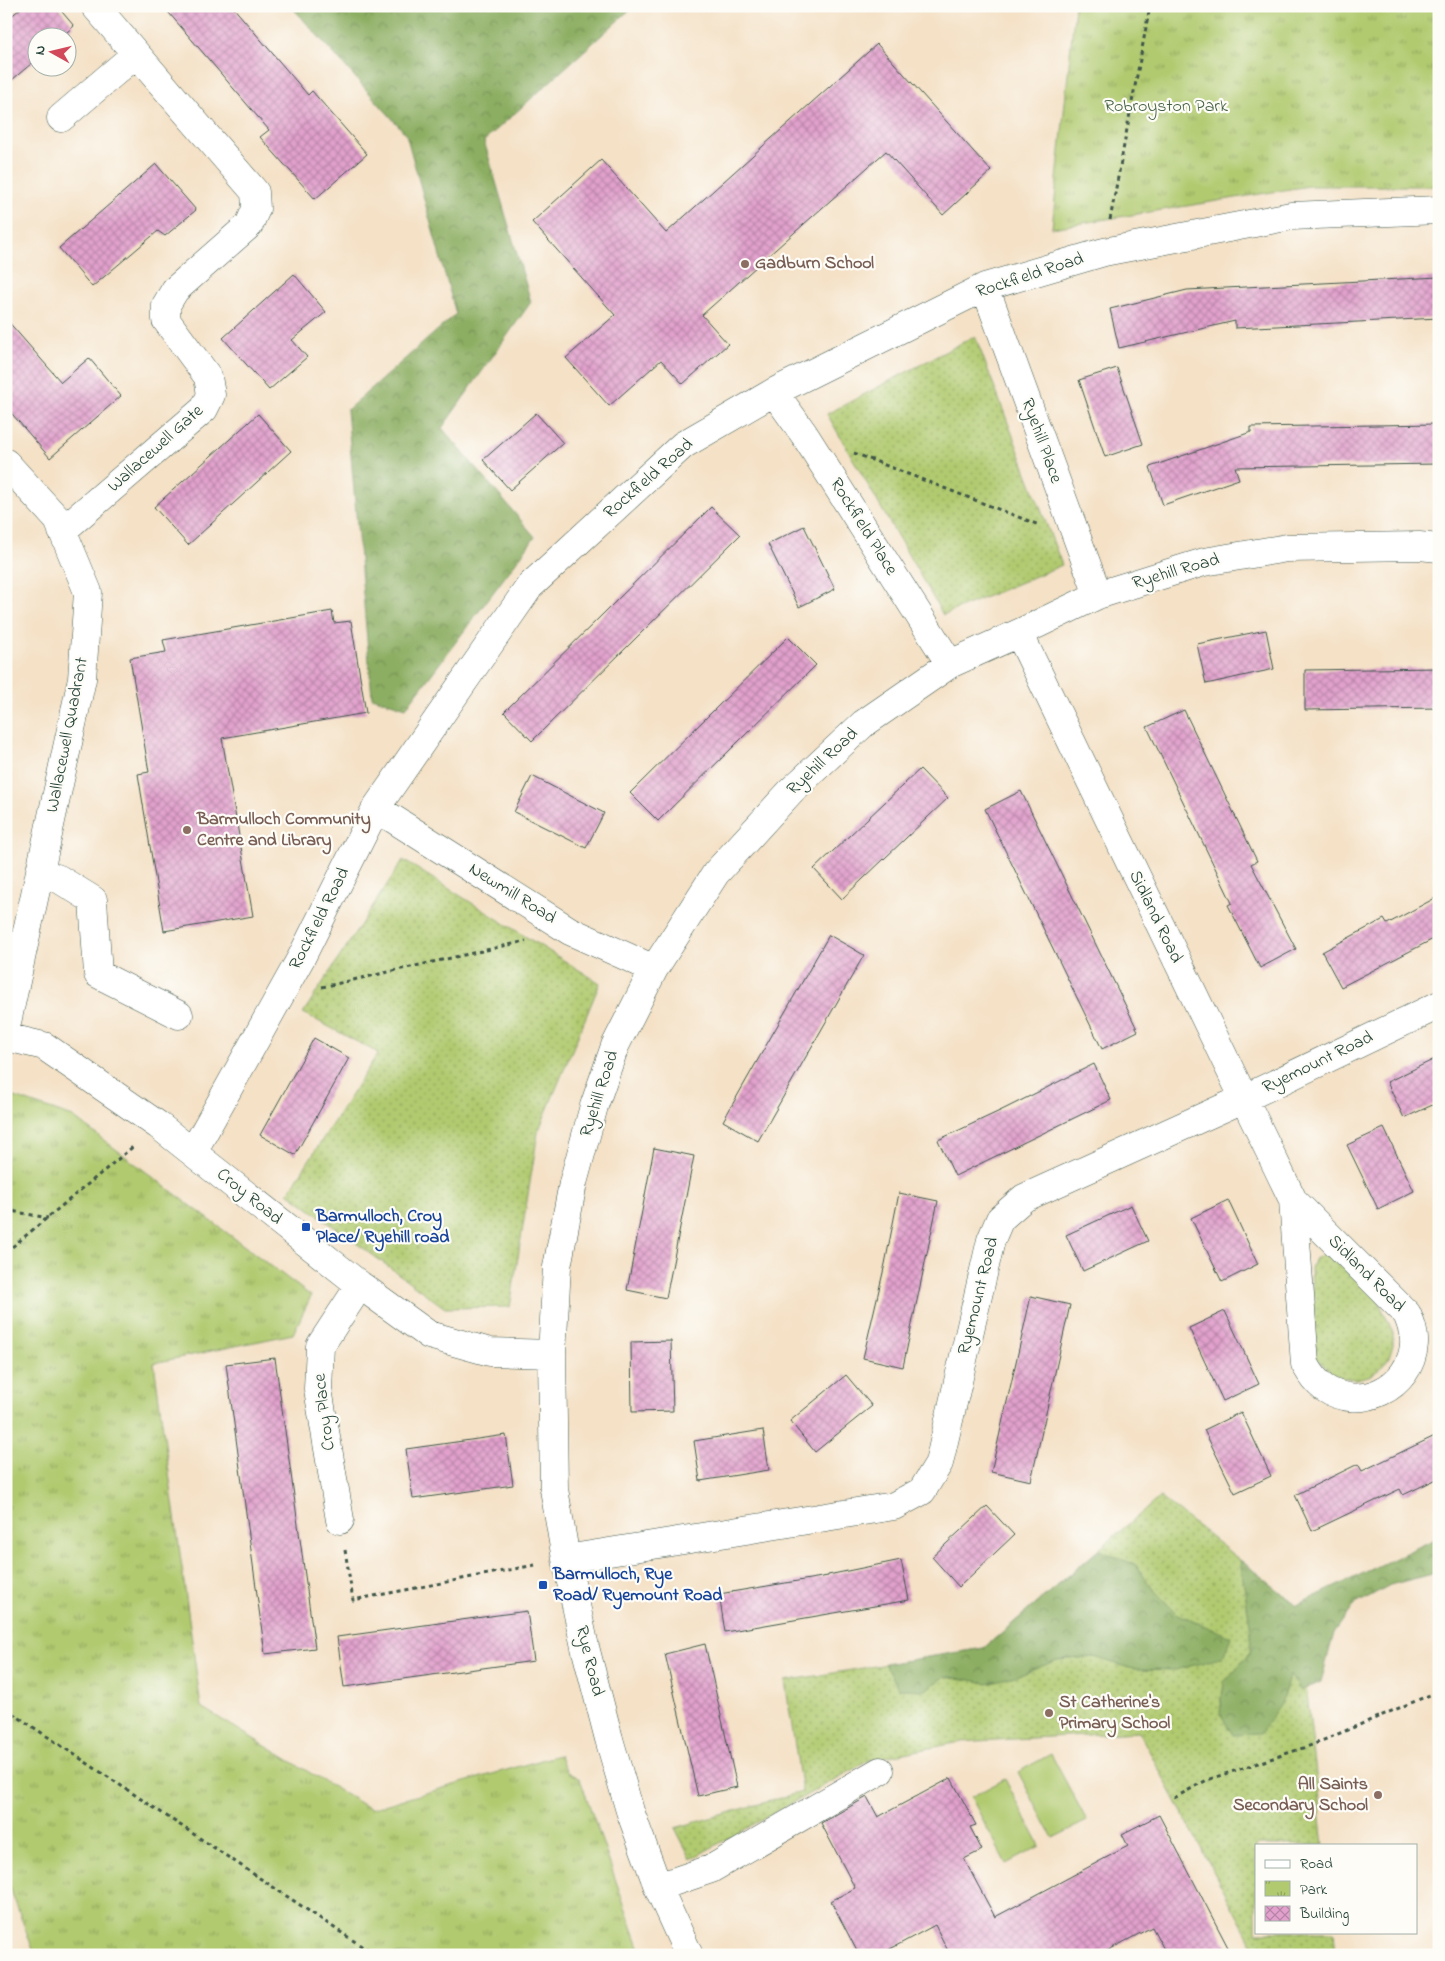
<svg xmlns="http://www.w3.org/2000/svg" width="1445" height="1961" font-family="'Indie Flower',sans-serif">
<style>
.grass{fill:url(#grass-dots);stroke:#688452}
.forest{fill:url(#forest-crowns);stroke:#56764b}
.park{fill:url(#park-tufts);stroke:#688452}
.pitch{fill:#b1ca6f;stroke:#688452}
.building{fill:url(#building-cross-hatch)}
.lines{fill:none;stroke-linecap:round;stroke-linejoin:round}
.minor-casing{stroke:#3f564a;stroke-width:29}
.path{stroke:#3f564a;stroke-width:3;stroke-dasharray:4 4;stroke-linecap:butt}
.minor{stroke:#fff;stroke-width:28}
.education-dot{fill:#8d6e63;stroke:#fdfcf7;stroke-width:2}
.transit-dot{fill:#1a4fb4;stroke:#fdfcf7;stroke-width:2}
.labels{text-anchor:middle;dominant-baseline:central;stroke-width:4.5;stroke-linejoin:round;paint-order:stroke}
.park-label{font-size:18px;fill:#446043;stroke:#fdfcf7}
.education-label{font-size:18px;font-weight:bold;fill:#785e54;stroke:#fdfcf7;text-anchor:start}
.street-label{font-size:18px;fill:#1f3d34;stroke:#fdfcf7}
.transit-label{font-size:18px;font-weight:bold;fill:#164399;stroke:#fdfcf7;text-anchor:start}
</style>
<defs>
<pattern id="grass-dots" width="8" height="8" patternUnits="userSpaceOnUse" patternTransform="scale(1.25)"><rect width="8" height="8" fill="#b1ca6f"/><path d="M2 2h.1M6 6h.1" fill="none" stroke="#8fa55c" stroke-width="1.8" stroke-linecap="round"/></pattern>
<pattern id="forest-crowns" width="20" height="18" patternUnits="userSpaceOnUse" patternTransform="scale(1.25)"><rect width="20" height="18" fill="#8cae62"/><path d="M2 6a3 3 0 1 1 6 0M12 15a3 3 0 1 1 6 0" fill="none" stroke="#728f52"/></pattern>
<pattern id="park-tufts" width="24" height="20" patternUnits="userSpaceOnUse" patternTransform="scale(1.25)"><rect width="24" height="20" fill="#b1ca6f"/><path d="M3 7l-1-3M5 7V3M7 7l1-3M15 17l-1-3M17 17v-4M19 17l1-3" fill="none" stroke="#8fa55c"/></pattern>
<pattern id="building-cross-hatch" width="8" height="8" patternUnits="userSpaceOnUse" patternTransform="scale(1.25)"><rect width="8" height="8" fill="#e2a1cd"/><path d="M0 0l8 8M0 8l8-8" fill="none" stroke="#b784a7"/></pattern>
</defs>
<rect width="100%" height="100%" fill="#fdfcf7"/>
<filter id="ink" filterUnits="userSpaceOnUse"><feTurbulence type="fractalNoise" baseFrequency=".02" numOctaves="2"/><feDisplacementMap in="SourceGraphic" scale="10" xChannelSelector="R" yChannelSelector="G"/><feConvolveMatrix kernelMatrix="1 2 1 2 8 2 1 2 1" color-interpolation-filters="sRGB"/></filter>
<filter id="wash" filterUnits="userSpaceOnUse"><feTurbulence type="fractalNoise" baseFrequency=".0096" numOctaves="4" result="noise"/><feDisplacementMap in="SourceGraphic" scale="20" xChannelSelector="R" yChannelSelector="G"/><feGaussianBlur stdDeviation="1.12" result="paint"/><feColorMatrix in="noise" values="0 0 0 0 0 0 0 0 0 0 0 0 0 0 0 0 0 1.4 0 .05"/><feComposite in="paint" operator="in"/></filter>
<g filter="url(#wash)">
<rect width="100%" height="100%" fill="#f4e1c6"/>
<path class="grass" d="M 975,336 L 1062,565 L 943,615 L 827,414 Z
M 403,860 L 600,983 L 538,1132 L 510,1307 L 445,1308 L 288,1193 L 378,1053 L 303,1013 Z
M 1325,1254 L 1330,1255 L 1376,1296 L 1393,1332 L 1393,1345 L 1389,1358 L 1380,1369 L 1369,1376 L 1357,1379 L 1344,1378 L 1333,1374 L 1324,1366 L 1316,1357 L 1311,1268 L 1315,1258 Z
M 1160,1497 L 1297,1605 L 1324,1845 L 1256,1845 L 1256,1932 L 1334,1932 L 1336,1955 L 1258,1955 L 1139,1732 L 960,1742 L 870,1760 L 691,1859 L 675,1828 L 802,1792 L 785,1681 L 984,1648 Z"/>
<path class="forest" d="M 291,6 L 634,6 L 484,141 L 531,302 L 442,428 L 535,537 L 406,708 L 372,697 L 347,410 L 456,314 L 406,134 Z
M 1439,1537 L 1439,1572 L 1390,1585 L 1354,1605 L 1334,1633 L 1321,1682 L 1301,1691 L 1290,1674 L 1281,1704 L 1260,1734 L 1233,1735 L 1220,1713 L 1224,1682 L 1251,1652 L 1251,1631 L 1240,1560 L 1297,1605 Z
M 1099,1550 L 1136,1565 L 1152,1588 L 1177,1614 L 1231,1637 L 1223,1657 L 1176,1670 L 1133,1669 L 1094,1657 L 1057,1660 L 1023,1674 L 988,1683 L 945,1676 L 925,1690 L 899,1689 L 885,1664 L 984,1648 Z"/>
<path class="park" d="M 1075,6 L 1439,6 L 1439,186 L 1309,186 L 1052,228 Z
M 6,1094 L 73,1117 L 311,1296 L 293,1334 L 154,1363 L 201,1707 L 370,1809 L 559,1755 L 567,1772 L 580,1779 L 642,1955 L 35,1955 L 6,1877 Z"/>
<path class="pitch" d="M 1051,1754 L 1087,1821 L 1053,1838 L 1018,1772 Z
M 1005,1779 L 1040,1846 L 1006,1864 L 971,1797 Z"/>
<g id="blocks">
<path class="building" d="M 23,6 L 57,6 L 74,26 L 60,38 L 38,38 L 38,58 L 6,85 L 6,21 Z
M 163,6 L 232,6 L 308,95 L 312,91 L 367,154 L 315,199 L 260,137 L 269,130 Z
M 877,44 L 991,171 L 943,215 L 886,151 L 702,315 L 728,344 L 683,384 L 661,360 L 609,406 L 566,358 L 615,315 L 532,222 L 601,160 L 666,233 Z
M 156,164 L 196,210 L 165,236 L 158,231 L 92,287 L 59,248 Z
M 294,274 L 326,312 L 292,340 L 307,357 L 269,390 L 223,338 Z
M 1439,277 L 1439,318 L 1235,328 L 1235,321 L 1119,348 L 1110,309 L 1187,290 Z
M 6,319 L 61,382 L 89,358 L 121,396 L 50,458 L 6,407 Z
M 1117,368 L 1143,444 L 1105,457 L 1079,380 Z
M 536,413 L 563,443 L 510,490 L 483,460 Z
M 258,414 L 291,451 L 188,545 L 154,507 Z
M 1439,424 L 1439,464 L 1235,467 L 1239,479 L 1163,505 L 1150,467 L 1251,432 L 1251,427 Z
M 711,507 L 740,535 L 532,741 L 504,712 Z
M 804,526 L 835,589 L 799,607 L 768,544 Z
M 332,611 L 334,623 L 351,621 L 366,713 L 222,738 L 253,916 L 164,931 L 138,774 L 149,772 L 130,658 L 166,652 L 163,640 Z
M 1266,630 L 1274,669 L 1206,684 L 1197,644 Z
M 788,637 L 816,665 L 658,821 L 630,793 Z
M 1439,668 L 1439,708 L 1305,710 L 1305,670 Z
M 1184,710 L 1257,861 L 1251,864 L 1296,949 L 1260,968 L 1228,905 L 1232,903 L 1147,727 Z
M 920,769 L 948,798 L 842,899 L 814,869 Z
M 532,776 L 604,813 L 586,848 L 514,812 Z
M 1021,791 L 1138,1031 L 1102,1049 L 985,809 Z
M 1439,896 L 1439,936 L 1341,987 L 1322,952 L 1384,919 L 1387,924 Z
M 829,935 L 864,955 L 758,1141 L 723,1121 Z
M 314,1038 L 349,1058 L 295,1155 L 260,1135 Z
M 1439,1057 L 1439,1102 L 1404,1118 L 1387,1082 Z
M 1094,1064 L 1111,1100 L 955,1176 L 938,1140 L 1004,1109 Z
M 1384,1128 L 1414,1191 L 1378,1209 L 1347,1145 Z
M 654,1148 L 694,1156 L 666,1298 L 627,1290 Z
M 899,1193 L 938,1201 L 903,1367 L 863,1358 L 885,1264 Z
M 1228,1200 L 1258,1264 L 1222,1282 L 1191,1218 Z
M 1131,1205 L 1148,1241 L 1083,1271 L 1066,1235 Z
M 1031,1296 L 1070,1305 L 1031,1481 L 991,1472 Z
M 1225,1311 L 1259,1384 L 1223,1401 L 1189,1328 Z
M 671,1341 L 673,1411 L 632,1412 L 631,1342 Z
M 275,1358 L 315,1648 L 265,1654 L 226,1364 Z
M 846,1375 L 872,1406 L 815,1452 L 790,1421 Z
M 1241,1412 L 1271,1476 L 1235,1493 L 1204,1430 Z
M 763,1430 L 769,1470 L 700,1481 L 694,1441 Z
M 1439,1434 L 1439,1478 L 1403,1495 L 1400,1489 L 1312,1531 L 1295,1495 L 1358,1464 L 1362,1471 Z
M 506,1435 L 513,1485 L 413,1499 L 406,1449 Z
M 987,1506 L 1014,1535 L 959,1587 L 932,1557 Z
M 901,1560 L 909,1600 L 725,1632 L 719,1594 L 828,1576 L 828,1575 Z
M 527,1611 L 534,1661 L 344,1687 L 337,1637 Z
M 705,1644 L 737,1787 L 698,1796 L 665,1654 Z
M 951,1778 L 976,1825 L 970,1827 L 982,1850 L 964,1859 L 995,1917 L 1128,1846 L 1122,1834 L 1159,1815 L 1232,1955 L 1167,1955 L 1152,1927 L 1099,1955 L 950,1955 L 935,1925 L 879,1955 L 859,1955 L 831,1901 L 855,1888 L 821,1823 L 867,1797 L 878,1817 Z"/>
</g>
</g>
<g filter="url(#ink)">
<use href="#blocks" fill-opacity="0" stroke="#3f564a" stroke-width="1"/>
<g class="lines">
<defs>
<path id="minor" d="M 61,118 L 136,54
M 985,287 L 1098,595
M 774,392 L 804,434 L 950,664
M 6,463 L 58,520 L 88,592 L 82,679 L 6,1027
M 62,531 L 204,409 L 211,395 L 208,377 L 166,320 L 166,305 L 175,290 L 249,225 L 256,209 L 255,192 L 95,6
M 1019,633 L 1293,1200 L 1407,1314 C 1411,1324 1415,1334 1414,1344 C 1411,1388 1360,1412 1324,1388 C 1316,1382 1310,1373 1305,1364 L 1293,1200
M 376,808 L 570,931 L 654,969
M 40,872 L 59,879 L 93,900 L 98,974 L 179,1015
M 6,1037 L 44,1046 L 158,1125 L 360,1285 L 429,1335 L 490,1352 L 552,1354
M 193,1152 L 301,958 L 376,808 L 530,586 L 683,445 L 774,392 L 985,287 L 1104,252 L 1291,216 L 1439,210
M 340,1520 L 318,1389 L 320,1346 L 360,1285
M 566,1559 L 894,1506 L 922,1491 L 939,1463 L 991,1240 L 1000,1219 L 1024,1198 L 1243,1099 L 1439,1005
M 658,1887 L 711,1869 L 880,1771
M 689,1955 L 658,1887 L 630,1811 L 609,1739 L 585,1647 L 566,1559 L 554,1489 L 552,1354 L 557,1267 L 573,1183 L 594,1106 L 615,1046 L 654,969 L 716,873 L 791,791 L 863,724 L 950,664 L 1019,633 L 1098,595 L 1204,562 L 1287,548 L 1419,546 L 1439,548"/>
</defs>
<use href="#minor" class="minor-casing"/>
<path class="path" d="M 1110,220 L 1150,6
M 854,453 L 1039,525
M 322,987 L 526,941
M 6,1210 L 48,1218
M 6,1252 L 135,1145
M 345,1550 L 353,1600 L 535,1565
M 6,1709 L 363,1947 L 382,1955
M 1174,1798 L 1207,1780 L 1312,1745 L 1439,1691"/>
<use href="#minor" class="minor"/>
</g>
</g>
<g class="education-dot">
<circle cx="745" cy="264" r="5"/>
<circle cx="187" cy="830" r="5"/>
<circle cx="1049" cy="1713" r="5"/>
<circle cx="1378" cy="1795" r="5"/>
</g>
<g class="transit-dot">
<rect x="301" y="1222" width="10" height="10" rx="2.5"/>
<rect x="538" y="1580" width="10" height="10" rx="2.5"/>
</g>
<g class="labels">
<g class="park-label">
<text x="1166" y="107">Robroyston Park</text>
</g>
<g class="education-label">
<text x="755" y="264">Gadburn School</text>
<text x="197" y="820">Barmulloch Community<tspan x="197" dy="21">Centre and Library</tspan></text>
<text x="1059" y="1703">St Catherine's<tspan x="1059" dy="21">Primary School</tspan></text>
<text x="1368" y="1785" text-anchor="end">All Saints<tspan x="1368" dy="21">Secondary School</tspan></text>
</g>
<g class="street-label">
<text transform="translate(1030 276) rotate(-18)">Rockfield Road</text>
<text transform="translate(1041 441) rotate(70)">Ryehill Place</text>
<text transform="translate(156 449) rotate(-42)">Wallacewell Gate</text>
<text transform="translate(649 479) rotate(-41)">Rockfield Road</text>
<text transform="translate(863 527) rotate(58)">Rockfield Place</text>
<text transform="translate(1176 572) rotate(-16)">Ryehill Road</text>
<text transform="translate(68 735) rotate(-79)">Wallacewell Quadrant</text>
<text transform="translate(823 762) rotate(-43)">Ryehill Road</text>
<text transform="translate(512 894) rotate(32)">Newmill Road</text>
<text transform="translate(1155 917) rotate(64)">Sidland Road</text>
<text transform="translate(320 919) rotate(-63)">Rockfield Road</text>
<text transform="translate(1318 1063) rotate(-26)">Ryemount Road</text>
<text transform="translate(600 1094) rotate(-72)">Ryehill Road</text>
<text transform="translate(249 1197) rotate(39)">Croy Road</text>
<text transform="translate(1366 1274) rotate(45)">Sidland Road</text>
<text transform="translate(979 1296) rotate(-76)">Ryemount Road</text>
<text transform="translate(325 1412) rotate(-97)">Croy Place</text>
<text transform="translate(589 1661) rotate(76)">Rye Road</text>
</g>
<g class="transit-label">
<text x="316" y="1217">Barmulloch, Croy<tspan x="316" dy="21">Place/ Ryehill road</tspan></text>
<text x="553" y="1575">Barmulloch, Rye<tspan x="553" dy="21">Road/ Ryemount Road</tspan></text>
</g>
</g>
<rect width="1445" height="1961" fill="none" stroke="#fdfcf7" stroke-width="25"/>
<rect x="1255" y="1844" width="162" height="90" fill="#fdfcf7" stroke="#a4b0a9"/>
<rect x="1265" y="1860" width="25" height="8" fill="#ffffff" stroke="#a4b0a9"/>
<text x="1300" y="1868" font-size="15" fill="#1f3d34">Road</text>
<rect x="1265" y="1881" width="25" height="15" fill="url(#park-tufts)" stroke="#a4b0a9"/>
<text x="1300" y="1894" font-size="15" fill="#1f3d34">Park</text>
<rect x="1265" y="1906" width="25" height="15" fill="url(#building-cross-hatch)" stroke="#a4b0a9"/>
<text x="1300" y="1918" font-size="15" fill="#1f3d34">Building</text>
<g transform="translate(52 52) rotate(278)"><circle r="24" fill="#fdfcf7" stroke="#a4b0a9"/>
<path d="M0-4L9 19L0 12L-9 19Z" fill="#d1495b"/>
<text y="-8" font-size="14" font-weight="bold" text-anchor="middle" fill="#1f3d34">N</text>
</g>
</svg>
